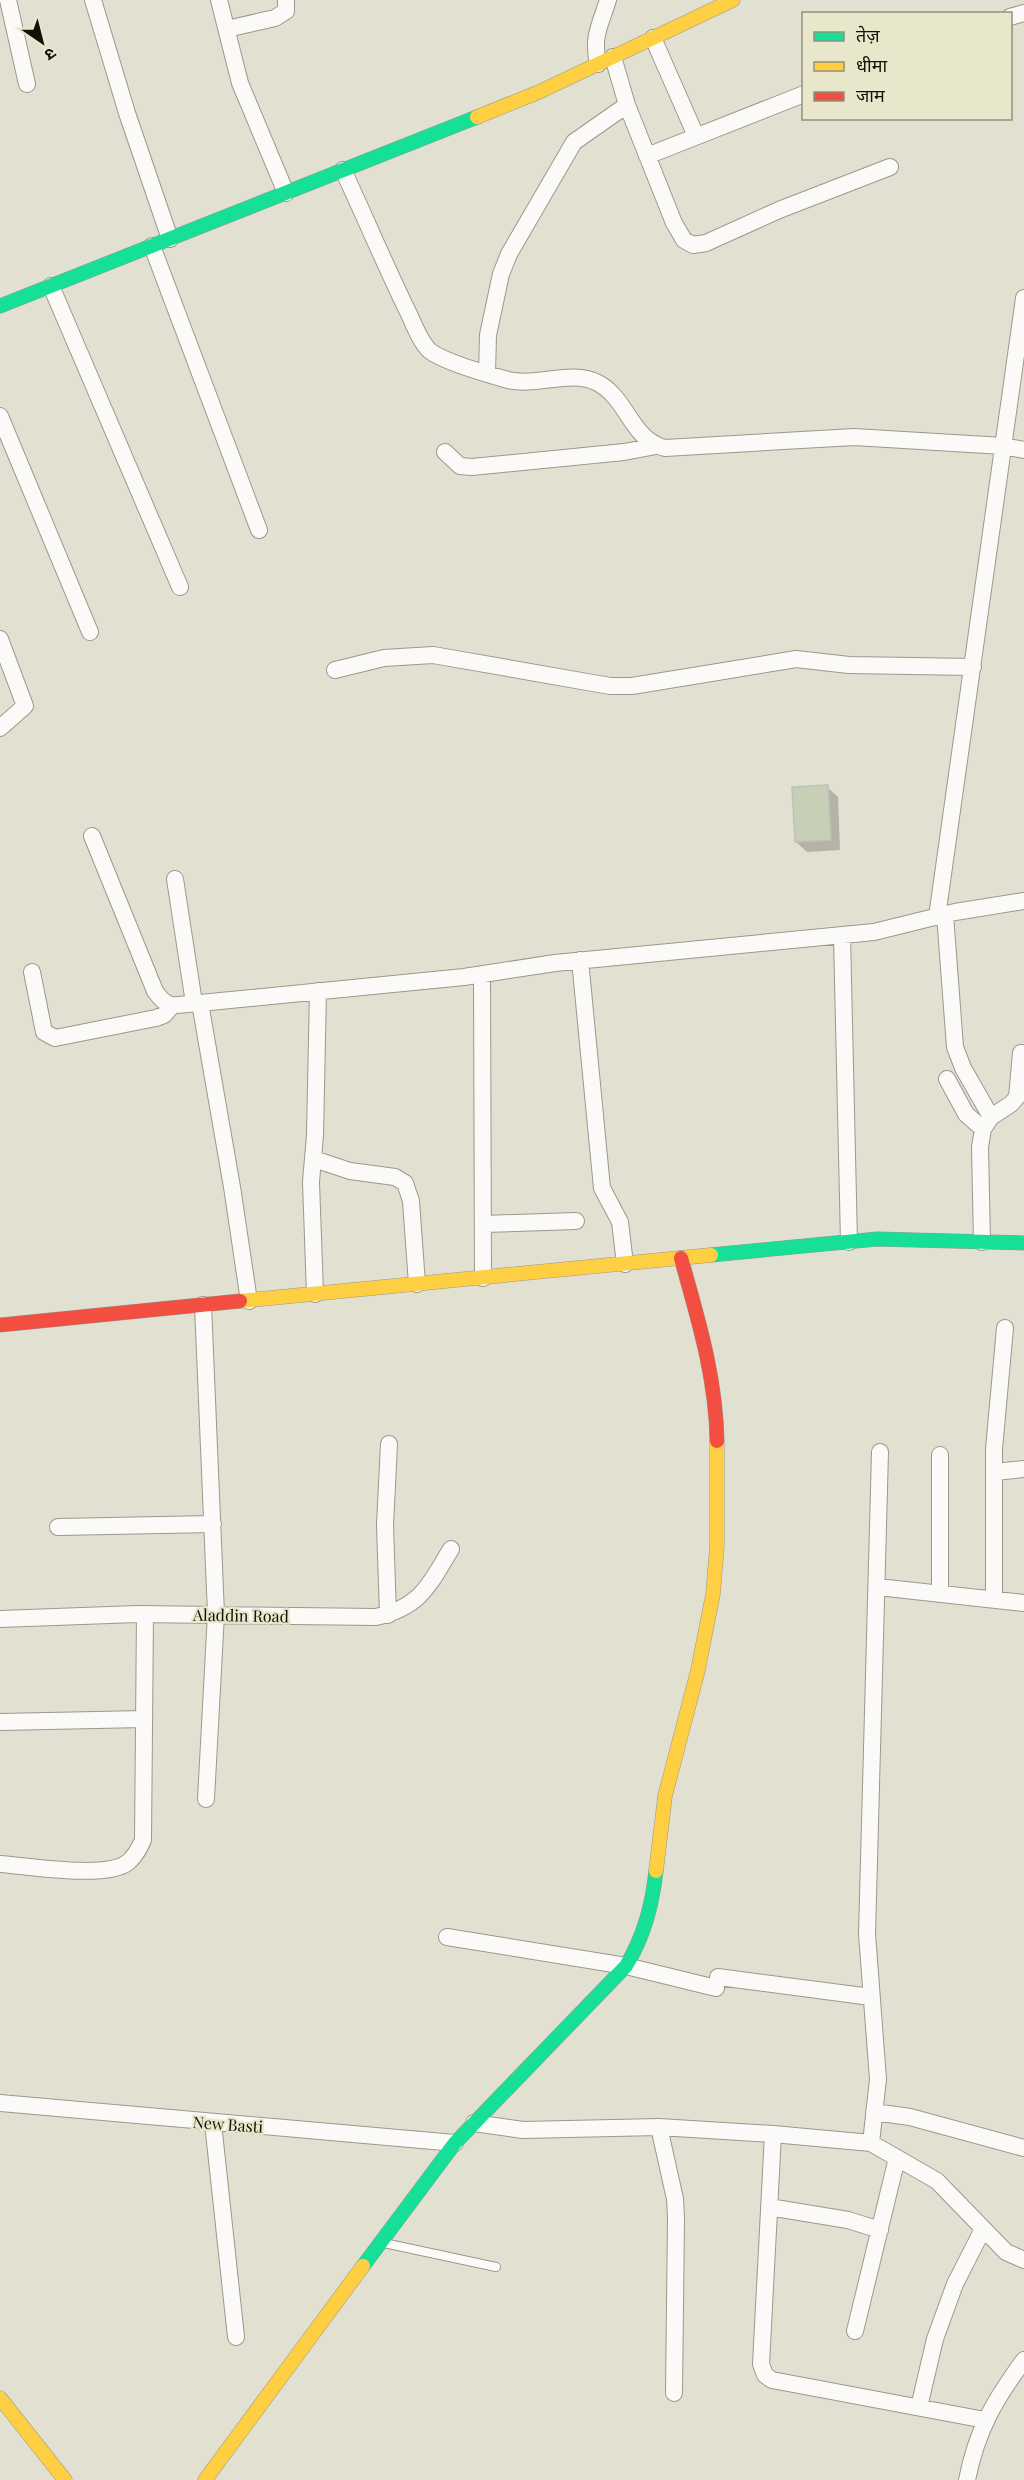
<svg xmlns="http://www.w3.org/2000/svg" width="1024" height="2480" font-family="'Playfair Display','Noto Sans Devanagari',serif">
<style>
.shadow{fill:#0003}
.building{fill:#c8cfb7;stroke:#c0c2b7;stroke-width:1.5}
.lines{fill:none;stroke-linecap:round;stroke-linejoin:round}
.lane-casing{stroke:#9a998d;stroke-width:10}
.street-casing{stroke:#9a998d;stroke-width:18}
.fast-casing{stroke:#9a998d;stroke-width:15}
.slow-casing{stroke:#9a998d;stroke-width:15}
.jam-casing{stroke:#9a998d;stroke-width:15}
.lane{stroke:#fbfaf8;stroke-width:8}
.street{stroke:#fbfaf8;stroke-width:16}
.fast{stroke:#16e098;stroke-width:14}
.slow{stroke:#ffcf43;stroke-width:14}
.jam{stroke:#f24e42;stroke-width:14}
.labels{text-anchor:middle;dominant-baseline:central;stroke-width:4.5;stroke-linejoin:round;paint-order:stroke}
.street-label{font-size:16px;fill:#111107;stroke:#e8e6cb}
</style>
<rect width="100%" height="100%" fill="#e2e0d1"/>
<path class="shadow" d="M 827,787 L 838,797 L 840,850 L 807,852 L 796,842 Z"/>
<path class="building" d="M 828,785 L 831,840 L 795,842 L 792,787 Z"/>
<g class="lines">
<defs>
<path id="lane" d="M 384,2243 L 496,2267"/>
<path id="street" d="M 8,0 L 27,84
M 93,0 L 127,113 L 170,239
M 219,0 L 240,83 L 286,193
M 1010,17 L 1024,13
M 227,29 L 275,18 L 286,11 L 286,0
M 653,38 L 696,136
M 613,57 L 627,105 L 674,223 L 684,240 L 693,245 L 706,243 L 779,210 L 890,167
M 598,64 C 592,36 600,26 608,0
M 647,156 L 804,94
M 343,170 C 365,217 385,265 408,312 C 414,324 420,342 430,351 C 444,362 490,375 508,380 C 536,387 572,369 598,383 C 628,399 631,440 665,448 L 854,437 L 1003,446 L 1024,450
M 152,246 L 259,530
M 51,286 L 180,587
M 487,374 L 488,335 L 501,274 L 509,254 L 574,142 L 627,105
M 0,416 L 90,632
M 445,452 L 460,466 L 472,467 L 624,452 L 656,446
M 0,639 L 25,706 L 0,728
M 335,670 L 384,658 L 433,655 L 610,686 L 632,686 L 796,659 L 849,665 L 973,667
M 92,836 L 155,991 C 170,1013 177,1003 200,1003 L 464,977 L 555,963 L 874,932 L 955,912 L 1024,901
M 175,879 L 194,1003
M 945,915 L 955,1047 L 963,1068 L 991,1117
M 937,917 L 1024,298
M 842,936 L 849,1242
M 580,960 L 602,1188 L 620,1222 L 625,1264
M 32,972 L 44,1032 L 55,1038 L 156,1018 L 164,1015 L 172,1006
M 482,974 L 483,1278
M 200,1003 L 232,1187 L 249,1301
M 947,1079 L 966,1114 L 983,1129
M 314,1159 L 350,1171 L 395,1177 L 405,1183 L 411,1201 L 417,1284
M 483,1224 L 576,1221
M 982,1242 L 980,1147 L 983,1129 L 991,1117 L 1011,1104 L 1017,1097 L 1021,1053
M 315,1294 L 311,1182 L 315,1135 L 318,991
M 203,1305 L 216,1614 L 206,1799
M 994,1472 L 1024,1469
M 58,1527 L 213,1524
M 878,1587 L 1024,1603
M 940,1593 L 940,1455
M 994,1600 L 994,1449 L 1005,1328
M 388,1615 L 385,1525 L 389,1444
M 0,1619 L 137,1614 L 376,1617 C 421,1607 429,1585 451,1549
M 0,1722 L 144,1719
M 0,1864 C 29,1866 105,1879 127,1863 C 135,1857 139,1849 143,1840 L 145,1614
M 447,1937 L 626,1966 L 716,1988
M 718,1977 L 871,1997
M 0,2103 L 455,2143
M 874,2112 L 910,2117 L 1024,2148
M 213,2123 L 236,2337
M 474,2123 L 523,2130 L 659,2127 L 773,2134 L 871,2143 L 937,2181 L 1006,2252 L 1024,2260
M 659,2127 L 675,2199 L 676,2218 L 674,2393
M 773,2134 L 761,2364 L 765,2375 L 772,2380 L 985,2420
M 871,2143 L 878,2079 L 867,1934 L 880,1452
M 769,2207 L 848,2220 L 880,2230
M 855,2331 L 897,2158
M 919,2407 L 935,2339 L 955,2284 L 983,2229
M 967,2480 C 977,2430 994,2401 1024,2360"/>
<path id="fast" d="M 0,306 L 477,117
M 711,1255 L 877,1239 L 1024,1243
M 363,2266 L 455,2143 L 626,1966 C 644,1936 652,1906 656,1871"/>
<path id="slow" d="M 477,117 L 539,92 L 733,0
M 240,1301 L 711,1255
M 656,1871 L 665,1796 L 698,1670 L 713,1594 L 717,1546 L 717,1441
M 0,2398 L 65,2480
M 205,2480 L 363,2266"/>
<path id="jam" d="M 681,1258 C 698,1319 716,1377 717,1441
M 0,1325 L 240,1301"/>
</defs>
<use href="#lane" class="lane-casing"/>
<use href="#street" class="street-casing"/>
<use href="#fast" class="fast-casing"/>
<use href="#slow" class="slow-casing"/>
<use href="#jam" class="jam-casing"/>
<use href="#lane" class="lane"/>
<use href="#street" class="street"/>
<use href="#fast" class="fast"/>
<use href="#slow" class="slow"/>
<use href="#jam" class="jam"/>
</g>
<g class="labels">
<g class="street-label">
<text transform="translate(241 1615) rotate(1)">Aladdin Road</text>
<text transform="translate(228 2124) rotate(4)">New Basti</text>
</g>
</g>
<rect x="802" y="12" width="210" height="108" fill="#e8e6cb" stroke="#92917d" stroke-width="1.5"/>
<rect x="814" y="32" width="30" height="9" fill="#16e098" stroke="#92917d" stroke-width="1.5"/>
<text x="856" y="42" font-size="18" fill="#111107">तेज़</text>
<rect x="814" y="62" width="30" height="9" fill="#ffcf43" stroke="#92917d" stroke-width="1.5"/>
<text x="856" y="72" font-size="18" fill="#111107">धीमा</text>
<rect x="814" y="92" width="30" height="9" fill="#f24e42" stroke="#92917d" stroke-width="1.5"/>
<text x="856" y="102" font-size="18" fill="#111107">जाम</text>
<g transform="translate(42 42) rotate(145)" stroke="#e8e6cb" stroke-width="4.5" paint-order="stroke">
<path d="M0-4.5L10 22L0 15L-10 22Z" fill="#111107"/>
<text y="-9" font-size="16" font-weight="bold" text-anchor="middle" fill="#111107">उ</text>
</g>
</svg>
